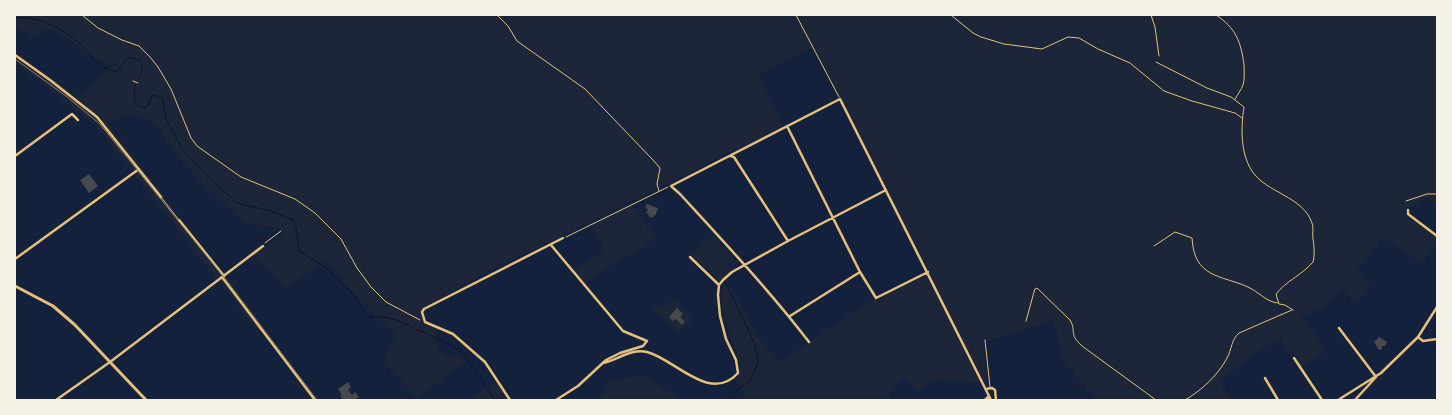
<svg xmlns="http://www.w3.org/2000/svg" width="1452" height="415" font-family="Quicksand,sans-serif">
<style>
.green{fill:#1d2539}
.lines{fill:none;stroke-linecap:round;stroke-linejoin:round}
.stream{stroke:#0b132b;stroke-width:1}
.building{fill:#48494c}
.path{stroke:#e5c07b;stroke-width:1}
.service{stroke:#e5c07b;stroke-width:1}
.minor{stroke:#e5c07b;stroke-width:2.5}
.secondary{stroke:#e5c07b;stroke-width:3}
.tram{stroke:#918062;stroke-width:1}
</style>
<rect width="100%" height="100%" fill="#14213d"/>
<path class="green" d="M 15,15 L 777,15 L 779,18 L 782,15 L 1437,15 L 1437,208 L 1428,197 L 1403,212 L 1437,238 L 1437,242 L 1421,263 L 1383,237 L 1356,271 L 1372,287 L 1355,303 L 1343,288 L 1324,307 L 1301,317 L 1316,336 L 1325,352 L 1300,368 L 1292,352 L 1288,352 L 1281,340 L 1270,343 L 1219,381 L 1232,400 L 1098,400 L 1065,364 L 1053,321 L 984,342 L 983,348 L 988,382 L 931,380 L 918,392 L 905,377 L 891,389 L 889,400 L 732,400 L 745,395 L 735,379 C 754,361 706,314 726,279 L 758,338 L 780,362 L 850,314 L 876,298 L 928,272 L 813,47 L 758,74 L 783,126 L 733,152 L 725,152 L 721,157 L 550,242 L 544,242 L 541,244 L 542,246 L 498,266 L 422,309 L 421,315 L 425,324 L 439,330 L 434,340 L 439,343 L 437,349 L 451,358 L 456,353 L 465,362 L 417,398 L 382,360 L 397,336 L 367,308 L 325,260 L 287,288 L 254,255 L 284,233 L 277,227 L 244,223 L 202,183 L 176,154 L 156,125 L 147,119 L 126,113 L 108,124 L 265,327 L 259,332 L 94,124 L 15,63 L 15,52 L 79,98 L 111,66 L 87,54 L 75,43 L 49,28 L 32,36 L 15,26 Z
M 632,204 L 656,238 L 631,256 L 629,254 L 583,284 L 572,271 L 605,251 L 590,225 Z
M 713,235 L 738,262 L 734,264 L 734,267 L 731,262 L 727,264 L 730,270 L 719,281 L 691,255 Z
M 676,298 L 693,320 L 678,333 L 652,308 L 657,304 L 662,308 Z
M 643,374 L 681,400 L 597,400 L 611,382 Z
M 496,381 L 508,400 L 473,400 L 476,393 Z"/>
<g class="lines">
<path class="stream" d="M 15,19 C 30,12 65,30 77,41 C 89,51 98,69 116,72 C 122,67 123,61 129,57 L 141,61 C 147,75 127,84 137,105 L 144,108 L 149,105 L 151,97 L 154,95 L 163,99 L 166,119 L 182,149 L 207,176 L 237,203 L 271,211 L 293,220 L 296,227 L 299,251 L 325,267 L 352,293 L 367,316 L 371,318 L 382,317 L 397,320 L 451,345 L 460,351 L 473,367 L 495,400
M 725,281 L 755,345 L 758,362 L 751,380 L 733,393"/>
</g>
<path class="building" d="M 89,174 L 98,186 L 89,193 L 80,180 Z
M 647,204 L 658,208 L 655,216 L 653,215 L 653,218 L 648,216 L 649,214 L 646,213 L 648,209 L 645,208 Z
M 677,308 L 683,314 L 680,317 L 685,322 L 682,325 L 676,319 L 673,321 L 669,317 Z
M 1379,337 L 1387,342 L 1385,346 L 1382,346 L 1382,349 L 1379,350 L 1374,342 Z
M 348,382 L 351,387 L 348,390 L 352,395 L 355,392 L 359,397 L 355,400 L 343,400 L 340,396 L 342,395 L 338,389 Z"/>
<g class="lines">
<path class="path" d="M 82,15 L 98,28 L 122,40 L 139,46 L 150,57 L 158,67 L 171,89 L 191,138 L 197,146 L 241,177 L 295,199 L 315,213 L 341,239 L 357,268 L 371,287 L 386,302 L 420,320
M 497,15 L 508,26 L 517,41 L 585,89 L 653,160 L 660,168 L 657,184 L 659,191
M 796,15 L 839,97
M 951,15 L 973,33 L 981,37 L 1004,44 L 1042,49 L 1068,37 L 1079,38 L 1098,49 L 1130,63 L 1164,91 L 1192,101 L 1235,113 L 1242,118
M 1151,15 L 1155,27 L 1159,56
M 1216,15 C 1236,28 1241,42 1244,65 C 1244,71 1245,79 1243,85 C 1241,90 1238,94 1235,99
M 1156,62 L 1207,88 L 1231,97 L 1244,107 C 1241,126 1240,153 1252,171 C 1266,193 1303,196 1312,223 C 1314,228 1312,233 1313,239 C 1314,246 1315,254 1313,262 C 1302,275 1286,281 1276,294 L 1279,304 L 1285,305 L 1293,310
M 133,81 L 138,83
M 1406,201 L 1427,194 L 1437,194
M 566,237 L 668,187
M 265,243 L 281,231
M 1154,246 L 1175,232 L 1192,238 C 1194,278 1221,275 1248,287 C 1259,292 1266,302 1278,303
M 1026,321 L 1034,292 L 1035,289 L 1037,288 L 1070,320 C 1077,332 1068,333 1082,346 L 1156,400
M 1185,400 C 1201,391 1219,374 1227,358 C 1232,349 1231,340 1239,333 L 1292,310"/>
<path class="service" d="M 161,197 L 178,219
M 985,340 L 990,387"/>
<path class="minor" d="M 15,55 L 50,80 L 97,117 L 161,197
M 787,126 L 860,272 L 876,298 L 928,272
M 15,156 L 72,114 L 78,120
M 730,156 L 734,157 L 788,241
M 1408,210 L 1408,214 L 1437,236
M 179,220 L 224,276
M 551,245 L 623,331 L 647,341 L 643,346 L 620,353 L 606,360 L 578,386 L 556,400
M 690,257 L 719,285
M 15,259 L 139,169
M 222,277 L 315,400
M 790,316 L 860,272
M 1339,328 L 1376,377 L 1355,400
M 1418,337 L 1423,341 L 1437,339
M 809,342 C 769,290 724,242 680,194 L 671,186 L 840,99 L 991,400
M 1294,358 L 1322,400
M 603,363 C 618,360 631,348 647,352 C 675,359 710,404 738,373 L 736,360 L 726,339 L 720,316 L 718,295 L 719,285 L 723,280 L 732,272 L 788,241 L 886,190
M 1265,378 L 1278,400
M 986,389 L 992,388 L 995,390 L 996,400
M 56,400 L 110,362 L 263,246
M 510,400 L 485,362 L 453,334 L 425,322 L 422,312 L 424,309 L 563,238
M 985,400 L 989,396
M 1338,400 L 1381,373 L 1418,337 L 1437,307"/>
<path class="secondary" d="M 15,286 L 53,306 L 75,325 L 146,400"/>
<path class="tram" d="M 15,59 L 66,96 L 100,124 L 223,276 L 317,400"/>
</g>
<rect width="1452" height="415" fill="none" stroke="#f6f1e7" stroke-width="32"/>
</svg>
